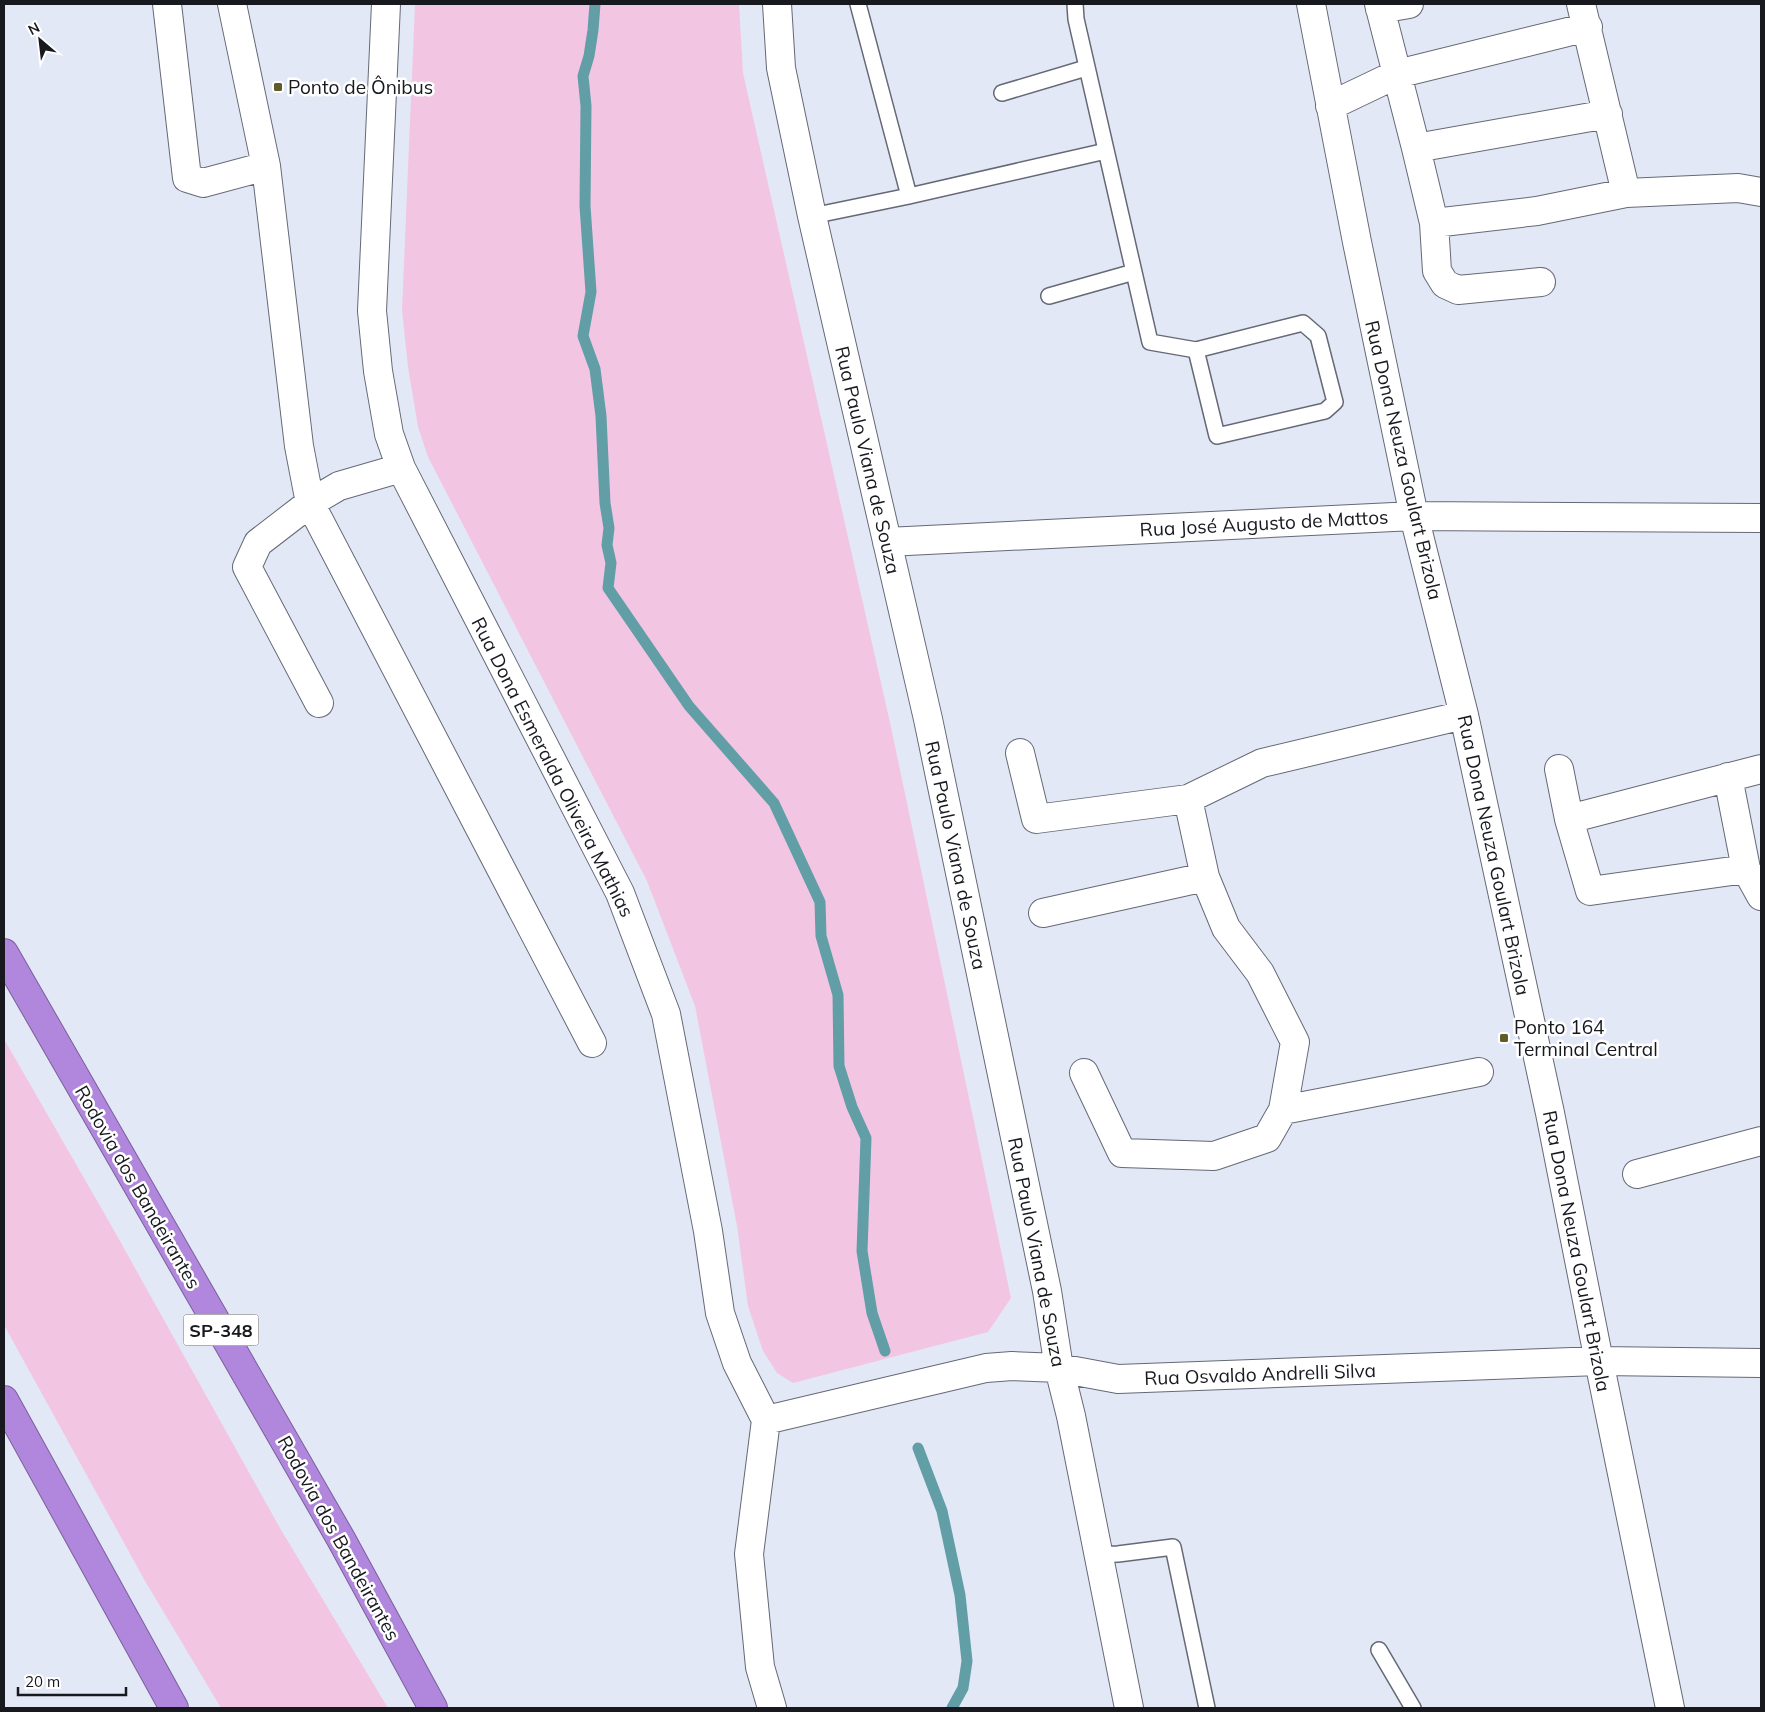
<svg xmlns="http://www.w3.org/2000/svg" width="1765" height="1712" font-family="Mulish,sans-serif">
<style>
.green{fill:#f2c6e3}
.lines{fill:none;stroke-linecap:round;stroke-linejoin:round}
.stream{stroke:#619ea6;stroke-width:11}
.lane-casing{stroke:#656976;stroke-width:18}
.street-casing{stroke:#656976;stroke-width:30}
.highway-casing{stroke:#7b609a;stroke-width:30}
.lane{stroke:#fff;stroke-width:15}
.street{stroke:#fff;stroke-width:28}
.highway{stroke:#b186dd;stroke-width:28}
.poi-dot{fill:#605c29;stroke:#fff;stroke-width:2}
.labels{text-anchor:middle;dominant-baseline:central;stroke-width:5;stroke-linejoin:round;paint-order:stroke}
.shield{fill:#fff;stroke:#5d5e62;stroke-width:1}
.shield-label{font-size:18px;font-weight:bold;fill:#17191e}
.poi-label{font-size:19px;fill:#17191e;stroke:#fff;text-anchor:start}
.street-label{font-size:19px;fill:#17191e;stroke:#fff}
</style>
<rect width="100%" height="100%" fill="#e3e8f7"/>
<path class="green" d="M 415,4 L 739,4 L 743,73 L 891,727 L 1011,1298 L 988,1332 L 793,1383 L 777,1373 L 763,1351 L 748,1306 L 737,1226 L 695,1006 L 647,881 L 428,457 L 418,427 L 408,367 L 402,310 Z
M 4,1039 L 111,1225 L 280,1528 L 388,1708 L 221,1708 L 145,1581 L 4,1325 Z"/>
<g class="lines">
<path class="stream" d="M 595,4 L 593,30 L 589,56 L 583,76 L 586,106 L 585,206 L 591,292 L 583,336 L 595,369 L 601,416 L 605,503 L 609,528 L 607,545 L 611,563 L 608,588 L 689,706 L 774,803 L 820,902 L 821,936 L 838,995 L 839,1066 L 852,1107 L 866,1138 L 862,1251 L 872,1313 L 885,1351
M 918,1448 L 942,1511 L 960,1595 L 967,1661 L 963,1688 L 952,1708"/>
<defs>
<path id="lane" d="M 858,4 L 909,196
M 1075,4 L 1076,19 L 1150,342 L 1196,350 L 1217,436 L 1325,411 L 1335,402 L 1318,336 L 1303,323 L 1196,350
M 1002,93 L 1086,68
M 812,216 L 909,196 L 1106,151
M 1049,296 L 1134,272
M 1098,1555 L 1118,1554 L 1173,1547 L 1207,1708
M 1379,1650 L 1413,1708"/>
<path id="street" d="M 167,4 L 187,178 L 203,183 L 266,166
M 232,4 L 266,166 L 299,446 L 310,503 L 592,1043
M 386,4 L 372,311 L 378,371 L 389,434 L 401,468 L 620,893 L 666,1014 L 708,1231 L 720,1313 L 737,1363 L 766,1420 L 749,1554 L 760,1667 L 772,1708
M 777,4 L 781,68 L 812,216 L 928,719 L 1047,1291 L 1059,1368 L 1071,1416 L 1129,1708
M 1311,4 L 1357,242 L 1414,516 L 1464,715 L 1550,1113 L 1599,1361 L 1670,1708
M 1379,4 L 1416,148 L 1434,223 L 1437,271 L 1445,284 L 1458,290 L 1541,282
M 1581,4 L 1626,193
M 1380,9 L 1409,4
M 1330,106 L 1397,74 L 1588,27
M 1416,148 L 1608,114
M 1434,223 L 1537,211 L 1626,193 L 1738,188 L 1761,192
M 887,542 L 1414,516 L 1761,518
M 319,703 L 247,567 L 258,543 L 310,503 L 339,486 L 401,468
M 1020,753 L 1036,819 L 1188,799 L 1262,763 L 1464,715
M 1559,769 L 1569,819 L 1590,891 L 1746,869
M 1728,777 L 1746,869 L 1761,896
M 1569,819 L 1761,769
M 1043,913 L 1205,877
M 1084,1073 L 1122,1153 L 1214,1156 L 1267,1138 L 1283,1110 L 1295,1042 L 1260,973 L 1226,928 L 1205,877 L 1188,799
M 1283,1110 L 1479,1072
M 1637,1174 L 1761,1141
M 766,1420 L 986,1368 L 1012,1366 L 1059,1368 L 1118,1379 L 1599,1361 L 1761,1363"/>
<path id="highway" d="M 4,953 L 341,1539 L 433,1708
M 4,1400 L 174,1708"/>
</defs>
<use href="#lane" class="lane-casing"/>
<use href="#street" class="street-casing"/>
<use href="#highway" class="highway-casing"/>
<use href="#lane" class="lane"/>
<use href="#street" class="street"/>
<use href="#highway" class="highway"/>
</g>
<g class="poi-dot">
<rect x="273" y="82" width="10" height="10" rx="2.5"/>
<rect x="1499" y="1033" width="10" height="10" rx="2.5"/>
</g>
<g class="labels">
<rect class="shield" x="183.5" y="1314.5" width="75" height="31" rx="4"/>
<g class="shield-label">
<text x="221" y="1330">SP-348</text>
</g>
<g class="poi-label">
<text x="288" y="87">Ponto de Ônibus</text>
<text x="1514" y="1027">Ponto 164<tspan x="1514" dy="22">Terminal Central</tspan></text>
</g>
<g class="street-label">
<text transform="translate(868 460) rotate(77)">Rua Paulo Viana de Souza</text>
<text transform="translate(1404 460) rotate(77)">Rua Dona Neuza Goulart Brizola</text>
<text transform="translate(1264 523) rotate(-3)">Rua José Augusto de Mattos</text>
<text transform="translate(553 767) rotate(63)">Rua Dona Esmeralda Oliveira Mathias</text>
<text transform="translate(956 855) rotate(78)">Rua Paulo Viana de Souza</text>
<text transform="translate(1494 855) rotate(78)">Rua Dona Neuza Goulart Brizola</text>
<text transform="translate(138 1187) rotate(60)">Rodovia dos Bandeirantes</text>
<text transform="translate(1577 1251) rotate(79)">Rua Dona Neuza Goulart Brizola</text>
<text transform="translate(1037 1252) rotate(79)">Rua Paulo Viana de Souza</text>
<text transform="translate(1260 1374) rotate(-2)">Rua Osvaldo Andrelli Silva</text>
<text transform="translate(339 1538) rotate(61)">Rodovia dos Bandeirantes</text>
</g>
</g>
<rect width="1765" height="1712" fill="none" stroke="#17191e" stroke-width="10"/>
<g transform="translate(40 40) rotate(332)" stroke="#ffffff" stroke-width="4" paint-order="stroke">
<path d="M0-4L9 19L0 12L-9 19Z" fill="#17191e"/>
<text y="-8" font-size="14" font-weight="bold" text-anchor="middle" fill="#17191e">N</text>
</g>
<path d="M18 1687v8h108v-8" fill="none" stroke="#17191e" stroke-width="2.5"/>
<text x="25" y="1687" font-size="15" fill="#17191e" stroke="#ffffff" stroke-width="4" paint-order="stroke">20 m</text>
</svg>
